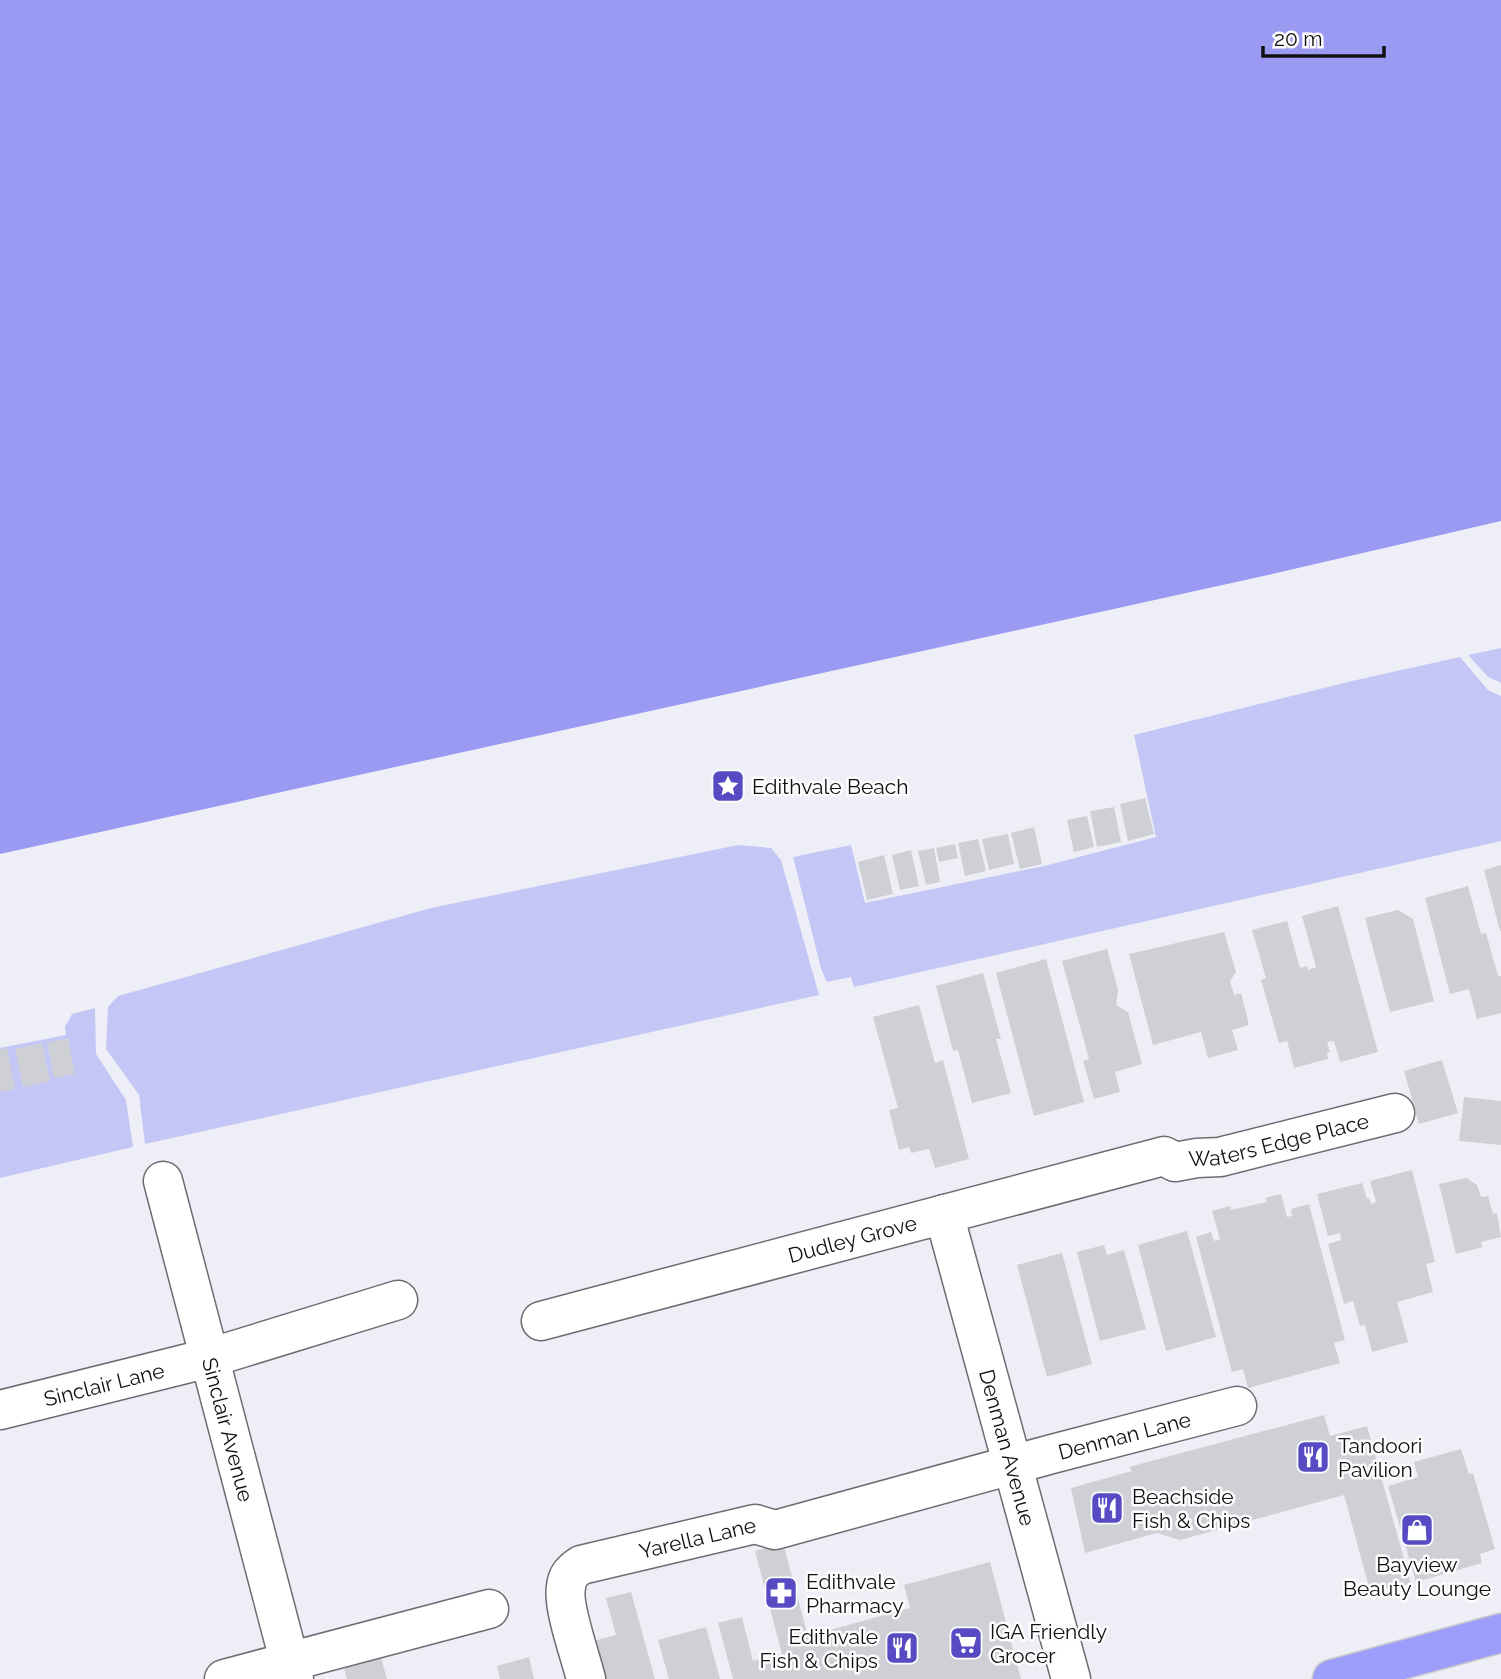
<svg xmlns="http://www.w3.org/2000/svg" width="1501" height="1679" font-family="Raleway,sans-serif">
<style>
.green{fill:#c4c7f5}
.water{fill:#9a9af3}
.building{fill:#cfd0d6}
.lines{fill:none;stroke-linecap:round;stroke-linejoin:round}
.minor-casing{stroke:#6c6d73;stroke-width:41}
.highway-casing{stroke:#cacacb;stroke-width:41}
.minor{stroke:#fff;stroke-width:38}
.highway{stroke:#9d9dfb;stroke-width:38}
.labels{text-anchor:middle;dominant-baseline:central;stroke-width:5;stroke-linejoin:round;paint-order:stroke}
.poi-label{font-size:21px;fill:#101013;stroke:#fdfdfe;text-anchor:start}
.street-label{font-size:21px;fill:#101013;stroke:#fdfdfe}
</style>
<rect width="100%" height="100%" fill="#eeeff6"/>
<path class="green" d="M 1501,648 L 1501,683 L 1488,677 L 1468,655 Z
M 1460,657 L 1488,690 L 1501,696 L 1501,841 L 854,987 L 851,977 L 827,982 L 821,969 L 793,857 L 851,845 L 865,903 L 1044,866 L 1156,837 L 1134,735 L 1352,681 Z
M 738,845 L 771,848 L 781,860 L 819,995 L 145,1144 L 139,1095 L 106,1049 L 108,1007 L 118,996 L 431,908 Z
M 95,1008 L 96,1054 L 126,1100 L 133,1147 L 0,1178 L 0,1048 L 66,1035 L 65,1027 L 72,1014 Z"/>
<path class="water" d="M 0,0 L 1501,0 L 1501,521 L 1268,575 L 0,854 Z"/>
<path class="building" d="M 1145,798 L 1154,834 L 1128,841 L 1120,804 Z
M 1114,807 L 1121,842 L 1097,847 L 1090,811 Z
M 1087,816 L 1094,847 L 1074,852 L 1067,820 Z
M 1034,827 L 1042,864 L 1020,869 L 1011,833 Z
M 1008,834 L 1014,864 L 989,870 L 982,839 Z
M 978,839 L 986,871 L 965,876 L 958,843 Z
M 955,844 L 958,858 L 939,862 L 936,848 Z
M 934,848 L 940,882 L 926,885 L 918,851 Z
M 911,850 L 919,886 L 900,890 L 892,855 Z
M 884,855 L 893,894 L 867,900 L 858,862 Z
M 1501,865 L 1501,931 L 1500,931 L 1484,870 Z
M 1468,886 L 1481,934 L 1486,933 L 1498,976 L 1501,976 L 1501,1013 L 1477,1019 L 1469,989 L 1450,994 L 1425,898 Z
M 1338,906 L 1378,1052 L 1340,1062 L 1334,1041 L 1327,1042 L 1330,1052 L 1327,1053 L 1328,1059 L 1294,1068 L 1287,1041 L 1279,1043 L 1261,980 L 1266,978 L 1252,930 L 1287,921 L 1300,968 L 1307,966 L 1308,970 L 1316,967 L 1302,916 Z
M 1398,910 L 1413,919 L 1434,1001 L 1390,1012 L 1365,918 Z
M 1224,932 L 1236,972 L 1230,981 L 1234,995 L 1241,993 L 1249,1025 L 1232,1030 L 1238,1050 L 1208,1058 L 1201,1032 L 1153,1045 L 1129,954 Z
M 1107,949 L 1118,990 L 1116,1005 L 1128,1012 L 1142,1064 L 1115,1072 L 1120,1092 L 1094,1099 L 1083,1061 L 1089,1059 L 1062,961 Z
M 1046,959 L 1084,1102 L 1034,1116 L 996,973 Z
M 983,973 L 1001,1039 L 996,1039 L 1011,1093 L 972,1103 L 958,1050 L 953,1051 L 936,986 Z
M 919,1005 L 935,1063 L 943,1060 L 969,1159 L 935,1168 L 929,1149 L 911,1153 L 909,1147 L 899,1150 L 889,1110 L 898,1108 L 873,1017 Z
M 68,1038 L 75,1074 L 54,1078 L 47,1043 Z
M 42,1043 L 50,1081 L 23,1087 L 15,1049 Z
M 7,1048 L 15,1089 L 0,1092 L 0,1050 Z
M 1442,1060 L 1458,1113 L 1419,1124 L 1404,1071 Z
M 1464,1097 L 1501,1101 L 1501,1145 L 1459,1141 Z
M 1412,1170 L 1435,1262 L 1426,1264 L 1433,1292 L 1397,1302 L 1408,1342 L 1372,1352 L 1365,1325 L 1360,1326 L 1353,1301 L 1344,1304 L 1328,1244 L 1341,1240 L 1340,1233 L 1328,1236 L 1317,1194 L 1362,1183 L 1367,1199 L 1369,1198 L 1371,1204 L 1376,1202 L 1370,1181 Z
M 1466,1178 L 1477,1185 L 1481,1197 L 1488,1196 L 1493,1214 L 1497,1213 L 1501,1237 L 1481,1242 L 1483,1247 L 1456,1254 L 1439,1184 Z
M 1281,1194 L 1287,1217 L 1292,1216 L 1291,1209 L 1309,1204 L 1345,1340 L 1334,1343 L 1340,1363 L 1248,1388 L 1243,1369 L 1232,1372 L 1196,1237 L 1211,1232 L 1214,1241 L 1220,1239 L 1212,1211 L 1230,1206 L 1231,1210 L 1267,1202 L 1265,1198 Z
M 1187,1231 L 1216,1337 L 1166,1351 L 1138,1245 Z
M 1104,1245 L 1107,1255 L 1124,1250 L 1146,1329 L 1100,1341 L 1077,1252 Z
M 1062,1253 L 1092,1364 L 1047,1377 L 1017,1265 Z
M 1324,1415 L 1330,1436 L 1367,1426 L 1411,1584 L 1370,1591 L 1344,1495 L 1180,1540 L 1157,1533 L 1085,1553 L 1071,1488 L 1132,1471 L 1129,1467 Z
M 1461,1449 L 1469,1474 L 1473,1473 L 1495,1549 L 1480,1554 L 1482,1563 L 1416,1582 L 1388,1486 L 1418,1477 L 1414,1462 Z
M 783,1543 L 808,1636 L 910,1608 L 904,1585 L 990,1562 L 1021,1679 L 733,1679 L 718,1623 L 742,1617 L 753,1661 L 782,1654 L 755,1551 Z
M 631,1592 L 655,1679 L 604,1679 L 594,1641 L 616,1635 L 606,1598 Z
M 706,1627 L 720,1679 L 669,1679 L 658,1640 Z
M 379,1650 L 387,1679 L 347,1679 L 342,1660 Z
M 529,1657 L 534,1679 L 500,1679 L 497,1666 Z"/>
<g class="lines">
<defs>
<g id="minor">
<path id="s1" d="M 163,1181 L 294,1679"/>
<path id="s2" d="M 944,1214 L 1071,1679"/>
<path id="s3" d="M 541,1321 L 1164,1156 L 1175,1162 L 1197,1158 L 1220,1157 L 1395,1113"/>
<path id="s4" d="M 0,1410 L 209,1358 L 398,1300"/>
<path d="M 224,1679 L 489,1609"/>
<path id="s5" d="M 586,1679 C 581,1658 562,1606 566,1587 C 567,1576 572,1571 581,1565 L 755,1524 L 775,1530 L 1052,1454 L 1237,1406"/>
</g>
<path id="highway" d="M 1332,1679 L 1501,1633"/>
</defs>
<use href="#minor" class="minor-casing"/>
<use href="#highway" class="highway-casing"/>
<use href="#minor" class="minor"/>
<use href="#highway" class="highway"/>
</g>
<defs>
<symbol id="sight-square" viewBox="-11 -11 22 22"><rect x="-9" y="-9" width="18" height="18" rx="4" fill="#584ac2" stroke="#fdfdfe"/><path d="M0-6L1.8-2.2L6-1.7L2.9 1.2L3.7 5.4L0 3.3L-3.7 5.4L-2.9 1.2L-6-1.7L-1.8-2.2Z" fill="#fff"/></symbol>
<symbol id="restaurant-square" viewBox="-11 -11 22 22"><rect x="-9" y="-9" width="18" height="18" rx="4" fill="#584ac2" stroke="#fdfdfe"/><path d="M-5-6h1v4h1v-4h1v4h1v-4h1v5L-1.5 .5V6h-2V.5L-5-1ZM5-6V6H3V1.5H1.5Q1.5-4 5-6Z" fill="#fff"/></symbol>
<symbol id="shop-square" viewBox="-11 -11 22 22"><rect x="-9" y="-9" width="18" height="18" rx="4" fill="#584ac2" stroke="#fdfdfe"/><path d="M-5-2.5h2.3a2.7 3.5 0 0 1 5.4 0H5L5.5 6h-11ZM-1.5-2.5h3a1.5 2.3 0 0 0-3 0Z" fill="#fff"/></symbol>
<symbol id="pharmacy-square" viewBox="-11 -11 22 22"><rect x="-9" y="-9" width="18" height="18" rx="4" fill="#584ac2" stroke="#fdfdfe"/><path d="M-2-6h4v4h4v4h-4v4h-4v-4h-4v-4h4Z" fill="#fff"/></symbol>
<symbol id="supermarket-square" viewBox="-11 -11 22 22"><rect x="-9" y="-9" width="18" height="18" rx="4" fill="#584ac2" stroke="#fdfdfe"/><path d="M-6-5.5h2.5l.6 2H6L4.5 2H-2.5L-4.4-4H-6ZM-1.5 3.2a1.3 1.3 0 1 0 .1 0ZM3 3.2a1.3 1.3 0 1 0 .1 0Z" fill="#fff"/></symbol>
</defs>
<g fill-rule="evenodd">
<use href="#sight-square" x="709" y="767" width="38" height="38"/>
<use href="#restaurant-square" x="1294" y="1438" width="38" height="38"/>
<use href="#restaurant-square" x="1088" y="1489" width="38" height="38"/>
<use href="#shop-square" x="1398" y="1511" width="38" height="38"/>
<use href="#pharmacy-square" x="762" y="1574" width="38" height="38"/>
<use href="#supermarket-square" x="947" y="1624" width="38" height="38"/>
<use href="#restaurant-square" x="883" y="1629" width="38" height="38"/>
</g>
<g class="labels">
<g class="poi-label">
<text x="752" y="786">Edithvale Beach</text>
<text x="1338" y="1445">Tandoori<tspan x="1338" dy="24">Pavilion</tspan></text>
<text x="1132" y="1496">Beachside<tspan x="1132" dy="24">Fish &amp; Chips</tspan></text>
<text x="1417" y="1564" text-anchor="middle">Bayview<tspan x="1417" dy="24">Beauty Lounge</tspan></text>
<text x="806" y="1581">Edithvale<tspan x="806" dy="24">Pharmacy</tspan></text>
<text x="990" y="1631">IGA Friendly<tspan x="990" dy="24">Grocer</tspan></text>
<text x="878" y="1636" text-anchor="end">Edithvale<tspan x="878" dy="24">Fish &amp; Chips</tspan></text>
</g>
<g class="street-label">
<text stroke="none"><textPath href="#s3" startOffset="763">Waters Edge Place</textPath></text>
<text stroke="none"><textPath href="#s3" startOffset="322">Dudley Grove</textPath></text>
<text stroke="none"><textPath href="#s4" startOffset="107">Sinclair Lane</textPath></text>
<text stroke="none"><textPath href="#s1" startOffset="257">Sinclair Avenue</textPath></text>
<text stroke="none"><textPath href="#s5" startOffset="684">Denman Lane</textPath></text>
<text stroke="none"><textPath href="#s2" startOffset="242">Denman Avenue</textPath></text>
<text stroke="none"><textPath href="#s5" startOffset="242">Yarella Lane</textPath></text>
</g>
</g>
<path d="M1263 46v10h121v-10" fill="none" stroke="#101013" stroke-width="3.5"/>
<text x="1274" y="46" font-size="21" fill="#101013" stroke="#fdfdfe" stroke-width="5" paint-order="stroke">20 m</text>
</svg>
